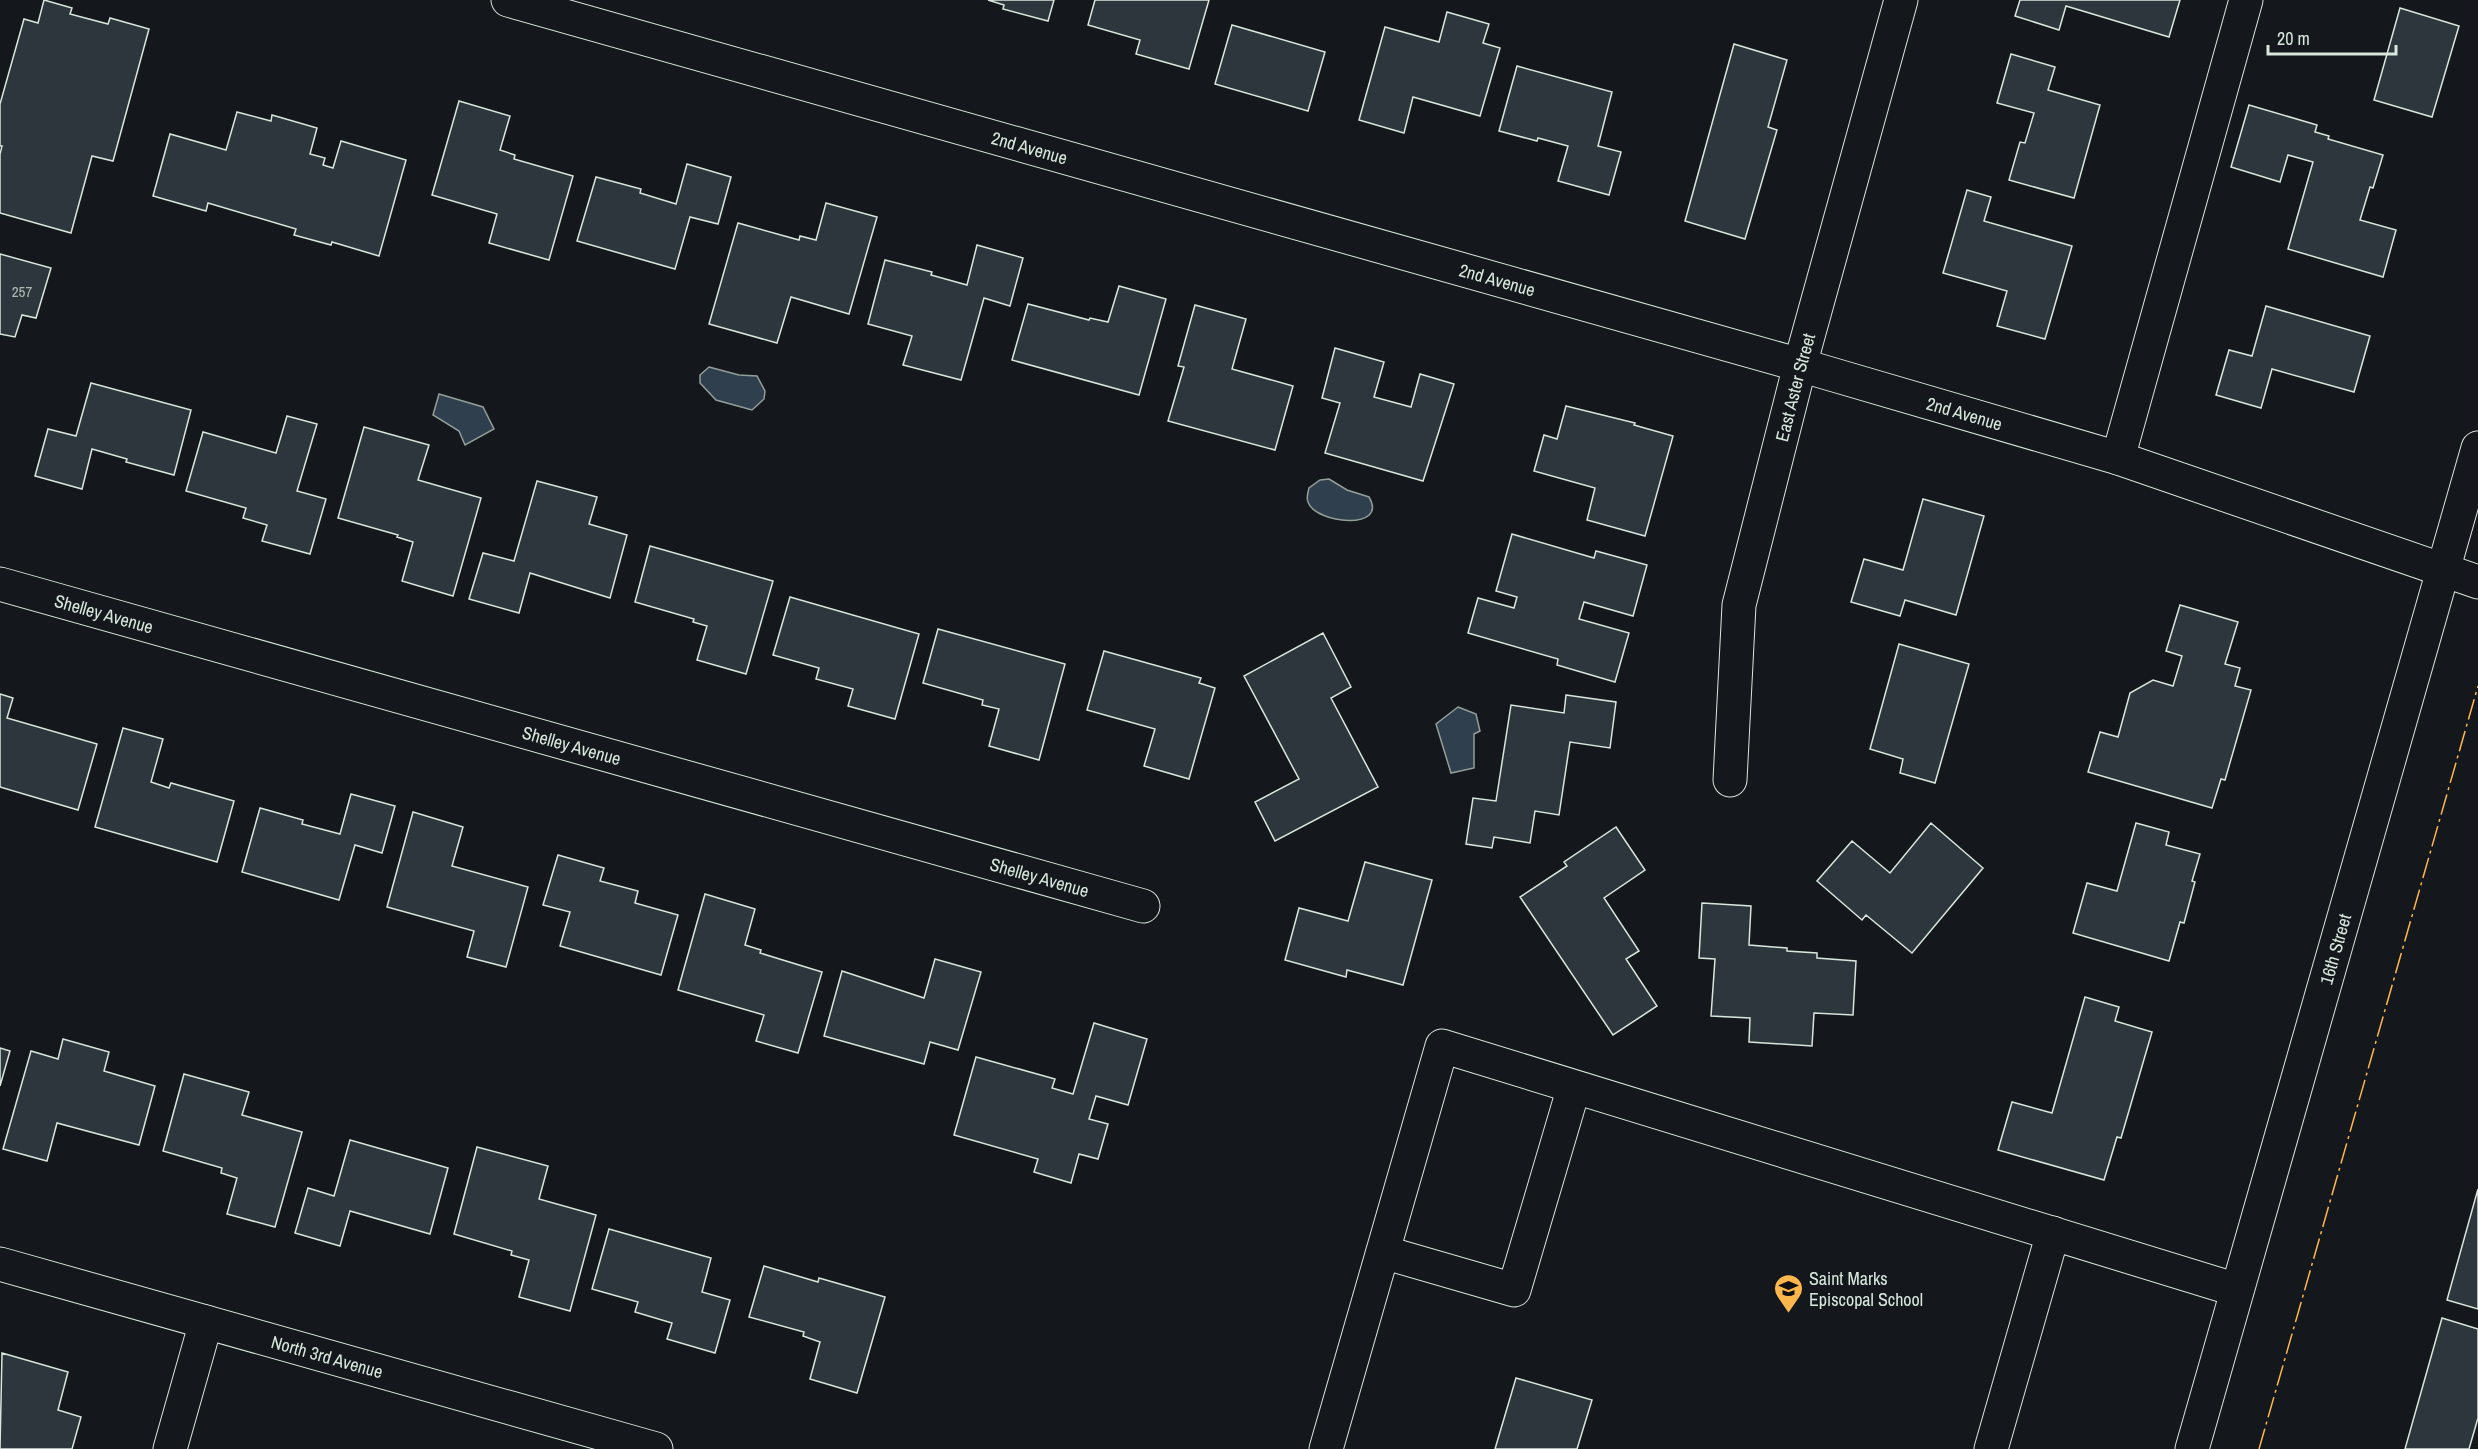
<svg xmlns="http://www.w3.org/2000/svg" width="2478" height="1449" font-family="'Archivo Narrow',sans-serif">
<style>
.water{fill:#2f3f4d;stroke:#939e99;stroke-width:1.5}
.building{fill:#2c363c;stroke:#d8e6dc;stroke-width:1.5}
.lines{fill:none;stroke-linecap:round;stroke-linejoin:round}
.minor-casing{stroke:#d8e6dc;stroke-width:35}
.major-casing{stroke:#d8e6dc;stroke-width:35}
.minor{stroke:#14181c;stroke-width:33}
.major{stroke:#14181c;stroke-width:33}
.power{stroke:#ffb74d;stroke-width:1.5;stroke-dasharray:21 4.5 3 4.5;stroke-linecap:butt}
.labels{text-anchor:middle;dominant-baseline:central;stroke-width:4.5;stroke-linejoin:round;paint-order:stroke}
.number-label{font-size:15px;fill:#adbab4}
.street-label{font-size:18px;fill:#d8e6dc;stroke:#14181c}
.poi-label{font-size:18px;fill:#d8e6dc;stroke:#14181c;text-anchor:start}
</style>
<rect width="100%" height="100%" fill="#14181c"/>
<path class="water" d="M 709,367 L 739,375 L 757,376 L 765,391 L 764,399 L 752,410 L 716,400 L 700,383 L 700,375 Z
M 439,394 L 483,407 L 494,429 L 465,445 L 459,431 L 433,415 Z
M 1329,479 L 1347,490 L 1369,497 C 1389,531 1315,524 1308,502 C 1306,498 1308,492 1309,488 L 1320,480 Z
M 1458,707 L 1476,714 L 1480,731 L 1474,734 L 1474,768 L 1451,773 L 1436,724 Z"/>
<path class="building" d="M 44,0 L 72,8 L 70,14 L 108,24 L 110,18 L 149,29 L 113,161 L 92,156 L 71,233 L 0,213 L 0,154 L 2,146 L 0,146 L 0,104 L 24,19 L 38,23 Z
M 988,0 L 1054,0 L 1048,21 L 1003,9 L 1004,5 Z
M 1095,0 L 1209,0 L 1189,69 L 1136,54 L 1140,40 L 1088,25 Z
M 2020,0 L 2180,0 L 2169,37 L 2066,6 L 2059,30 L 2015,16 Z
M 2400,8 L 2459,26 L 2432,117 L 2374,100 Z
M 1447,12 L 1489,24 L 1483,43 L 1500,48 L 1480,116 L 1413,97 L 1404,133 L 1359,120 L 1385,27 L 1439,42 Z
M 1232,25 L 1325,52 L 1308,111 L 1215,84 Z
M 1734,44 L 1787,60 L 1768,127 L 1777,130 L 1745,239 L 1685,221 Z
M 2011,54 L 2055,67 L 2048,90 L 2100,105 L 2074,198 L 2009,180 L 2020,142 L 2025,143 L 2034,113 L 1997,103 Z
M 1517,66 L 1612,92 L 1598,146 L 1621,152 L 1609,195 L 1558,181 L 1568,146 L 1538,138 L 1537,141 L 1499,131 Z
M 459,101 L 510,116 L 500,150 L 515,155 L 514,159 L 573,176 L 549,260 L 489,243 L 497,214 L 432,195 Z
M 2249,105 L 2317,125 L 2315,132 L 2329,136 L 2328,139 L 2383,155 L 2373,188 L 2370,187 L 2360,220 L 2396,230 L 2383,277 L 2288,249 L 2313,162 L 2288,155 L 2280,182 L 2231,167 Z
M 237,112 L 271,121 L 272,115 L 317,128 L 310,154 L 325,158 L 323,165 L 333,168 L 341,141 L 406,160 L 379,256 L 332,242 L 331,245 L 294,235 L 296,229 L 208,203 L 206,211 L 153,196 L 170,134 L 226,150 Z
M 687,164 L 731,177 L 718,224 L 690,217 L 675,269 L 577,241 L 596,177 L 641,189 L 640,193 L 676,204 Z
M 1967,190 L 1991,197 L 1984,221 L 2072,246 L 2045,339 L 1997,326 L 2007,291 L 1943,273 Z
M 826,203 L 877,217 L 849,314 L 791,297 L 777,343 L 709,324 L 738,223 L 799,240 L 800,236 L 816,240 Z
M 977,245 L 1023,258 L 1010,306 L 984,298 L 961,380 L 903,365 L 912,336 L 868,324 L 885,260 L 932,272 L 931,275 L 967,285 Z
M 0,254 L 51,268 L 36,318 L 22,315 L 15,337 L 0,334 Z
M 1119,286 L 1166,299 L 1139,395 L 1012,360 L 1028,304 L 1089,320 L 1090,318 L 1108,322 Z
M 1195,305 L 1246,319 L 1232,369 L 1293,386 L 1275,450 L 1168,421 L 1184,367 L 1178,366 Z
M 2266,306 L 2370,336 L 2354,392 L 2272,369 L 2261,408 L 2216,395 L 2229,350 L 2252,356 Z
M 1335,348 L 1384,362 L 1374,397 L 1411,407 L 1420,374 L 1454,384 L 1423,481 L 1325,453 L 1340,403 L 1322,398 Z
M 91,383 L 191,410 L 174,475 L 126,462 L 127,459 L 92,449 L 82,489 L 35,476 L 48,429 L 76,436 Z
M 1566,406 L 1635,423 L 1634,425 L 1673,436 L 1645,536 L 1587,520 L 1595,488 L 1534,471 L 1544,435 L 1557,439 Z
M 287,416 L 317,424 L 297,491 L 326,499 L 310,554 L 262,541 L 267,525 L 243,518 L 246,508 L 186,491 L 203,432 L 276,453 Z
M 364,427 L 429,445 L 418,480 L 481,498 L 453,596 L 402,581 L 413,542 L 397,537 L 398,535 L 338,518 Z
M 537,481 L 597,497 L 589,524 L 627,535 L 610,598 L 530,573 L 519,613 L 469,599 L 483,553 L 514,561 Z
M 1923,499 L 1984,516 L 1956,615 L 1905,600 L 1900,616 L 1851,602 L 1864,559 L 1903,570 Z
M 1512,534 L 1594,558 L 1596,551 L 1647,565 L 1633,616 L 1584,602 L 1579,619 L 1629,633 L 1615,682 L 1557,665 L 1558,659 L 1468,633 L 1478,598 L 1514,608 L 1517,597 L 1496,591 Z
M 650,546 L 773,581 L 746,674 L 697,660 L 707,626 L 693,622 L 694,619 L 635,602 Z
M 790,597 L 919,634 L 895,719 L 848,706 L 853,689 L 816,679 L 819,668 L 773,655 Z
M 2180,605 L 2238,622 L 2225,664 L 2240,668 L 2235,686 L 2251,690 L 2225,780 L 2221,779 L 2212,808 L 2088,772 L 2100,732 L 2118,737 L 2130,693 L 2153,680 L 2173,686 L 2182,656 L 2166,651 Z
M 938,629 L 1065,664 L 1039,760 L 989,746 L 999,709 L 982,705 L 983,700 L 923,683 Z
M 1323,633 L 1351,687 L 1331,698 L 1378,787 L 1275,841 L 1255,802 L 1299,779 L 1244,676 Z
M 1899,644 L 1969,664 L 1935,783 L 1900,773 L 1903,759 L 1870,749 Z
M 1104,651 L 1201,678 L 1199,683 L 1215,688 L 1189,779 L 1144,766 L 1155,729 L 1087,710 Z
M 0,694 L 13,698 L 7,718 L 97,744 L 78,810 L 0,787 Z
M 1566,695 L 1616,702 L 1610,748 L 1570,742 L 1559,815 L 1535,811 L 1530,843 L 1494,837 L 1492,848 L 1466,844 L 1473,798 L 1496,801 L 1511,705 L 1564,713 Z
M 123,728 L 163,739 L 151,782 L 169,788 L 171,783 L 234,801 L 217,862 L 95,827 Z
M 351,794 L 395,806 L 382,853 L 355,845 L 339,900 L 242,872 L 260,808 L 303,820 L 302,824 L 340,834 Z
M 413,812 L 463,827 L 452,866 L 528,887 L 506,967 L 467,957 L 474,931 L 387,907 Z
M 1931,823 L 1983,868 L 1912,953 L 1866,915 L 1862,920 L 1817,881 L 1852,841 L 1890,873 Z
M 2136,823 L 2169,832 L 2166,845 L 2200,854 L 2192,881 L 2195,882 L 2184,923 L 2180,922 L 2169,961 L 2073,933 L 2087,883 L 2117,891 Z
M 1616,827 L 1645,870 L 1604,898 L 1639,951 L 1626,959 L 1657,1006 L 1613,1035 L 1520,897 L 1567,866 L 1564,862 Z
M 558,855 L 604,868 L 600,881 L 638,891 L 635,903 L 678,915 L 661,975 L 560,946 L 570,912 L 543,905 Z
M 1365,862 L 1432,880 L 1403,985 L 1347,970 L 1346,977 L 1285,960 L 1299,908 L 1348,921 Z
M 705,894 L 755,909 L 745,945 L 761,950 L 760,953 L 822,972 L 798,1053 L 756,1041 L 764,1015 L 678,990 Z
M 1702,903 L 1751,906 L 1749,945 L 1787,948 L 1787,951 L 1817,953 L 1817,958 L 1856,961 L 1853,1015 L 1814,1013 L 1812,1046 L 1749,1042 L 1750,1018 L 1711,1016 L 1715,959 L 1699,958 Z
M 935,959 L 981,972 L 958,1050 L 930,1042 L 924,1064 L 824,1036 L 842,971 L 924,998 Z
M 2085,997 L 2119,1007 L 2115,1021 L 2152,1032 L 2121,1138 L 2117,1137 L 2104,1180 L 1998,1150 L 2012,1102 L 2052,1113 Z
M 1094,1023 L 1147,1039 L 1128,1105 L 1096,1096 L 1089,1119 L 1108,1124 L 1098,1159 L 1079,1154 L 1071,1183 L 1034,1172 L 1038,1159 L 954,1135 L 976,1057 L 1055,1079 L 1052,1088 L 1073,1094 Z
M 63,1039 L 109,1052 L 104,1071 L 155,1086 L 139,1145 L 57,1123 L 47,1161 L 3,1149 L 31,1051 L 58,1059 Z
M 0,1048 L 10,1051 L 0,1086 Z
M 184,1074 L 249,1092 L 242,1115 L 302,1132 L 275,1227 L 227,1214 L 237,1178 L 221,1173 L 222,1168 L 163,1151 Z
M 350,1140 L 448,1168 L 430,1234 L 350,1211 L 340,1246 L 295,1233 L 308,1188 L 334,1196 Z
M 477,1147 L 548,1166 L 539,1199 L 596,1215 L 570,1311 L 519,1297 L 529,1260 L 511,1255 L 512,1251 L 454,1234 Z
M 2478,1189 L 2478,1309 L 2447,1300 Z
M 609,1229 L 711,1258 L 702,1292 L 730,1300 L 715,1353 L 667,1339 L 672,1323 L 635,1312 L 638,1302 L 592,1289 Z
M 764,1266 L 818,1282 L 819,1278 L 885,1297 L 857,1393 L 810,1379 L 820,1342 L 803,1336 L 804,1332 L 749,1317 Z
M 2442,1318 L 2478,1329 L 2478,1418 L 2469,1449 L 2405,1449 Z
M 2,1353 L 68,1372 L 58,1410 L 81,1417 L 72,1449 L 0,1449 Z
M 1516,1378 L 1592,1400 L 1577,1449 L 1495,1449 Z"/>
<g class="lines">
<defs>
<g id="minor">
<path id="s1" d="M 508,0 L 1800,365 L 2118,458 L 2478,582"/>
<path d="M 2118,458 L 2246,0"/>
<path id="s2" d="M 0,584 L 1143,906"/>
<path id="s3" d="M 1730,780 L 1739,605 L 1800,365 L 1901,0"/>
<path d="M 1383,1252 L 1514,1290 L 1574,1087"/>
<path id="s4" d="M 0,1264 L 656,1449"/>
<path d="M 170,1449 L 206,1322"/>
<path d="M 1326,1449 L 1442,1046 L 2237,1290"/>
<path d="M 1991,1449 L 2053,1233"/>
</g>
<g id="major">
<path id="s5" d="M 2192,1449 L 2478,448"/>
</g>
</defs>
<use href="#minor" class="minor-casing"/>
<use href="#major" class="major-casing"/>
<use href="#minor" class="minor"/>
<use href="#major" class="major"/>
<path class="power" d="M 2259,1449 L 2478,686"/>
</g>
<defs>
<symbol id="school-pin" viewBox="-11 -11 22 30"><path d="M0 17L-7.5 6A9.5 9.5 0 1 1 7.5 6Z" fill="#ffb74d" stroke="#14181c"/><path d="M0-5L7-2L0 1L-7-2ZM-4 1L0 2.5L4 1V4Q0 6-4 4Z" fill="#111"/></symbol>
</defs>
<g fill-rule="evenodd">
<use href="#school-pin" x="1772" y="1272" width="33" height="45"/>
</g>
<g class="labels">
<g class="number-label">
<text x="22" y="291">257</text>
</g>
<g class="street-label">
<text stroke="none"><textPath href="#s1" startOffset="542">2nd Avenue</textPath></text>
<text stroke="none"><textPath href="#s1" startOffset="1028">2nd Avenue</textPath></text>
<text stroke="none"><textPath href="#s3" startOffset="400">East Aster Street</textPath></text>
<text stroke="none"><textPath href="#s1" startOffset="1514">2nd Avenue</textPath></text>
<text stroke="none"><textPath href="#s2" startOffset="108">Shelley Avenue</textPath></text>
<text stroke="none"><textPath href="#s2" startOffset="594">Shelley Avenue</textPath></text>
<text stroke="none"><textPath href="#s2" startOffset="1080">Shelley Avenue</textPath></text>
<text stroke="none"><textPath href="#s5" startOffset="520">16th Street</textPath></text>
<text stroke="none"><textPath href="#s4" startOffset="340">North 3rd Avenue</textPath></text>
</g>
<g class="poi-label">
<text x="1809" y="1278">Saint Marks<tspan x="1809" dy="21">Episcopal School</tspan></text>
</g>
</g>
<path d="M2268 45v9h128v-9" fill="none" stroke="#d8e6dc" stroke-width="3"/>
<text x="2277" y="45" font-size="18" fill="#d8e6dc" stroke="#14181c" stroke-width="4.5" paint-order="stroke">20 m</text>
</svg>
